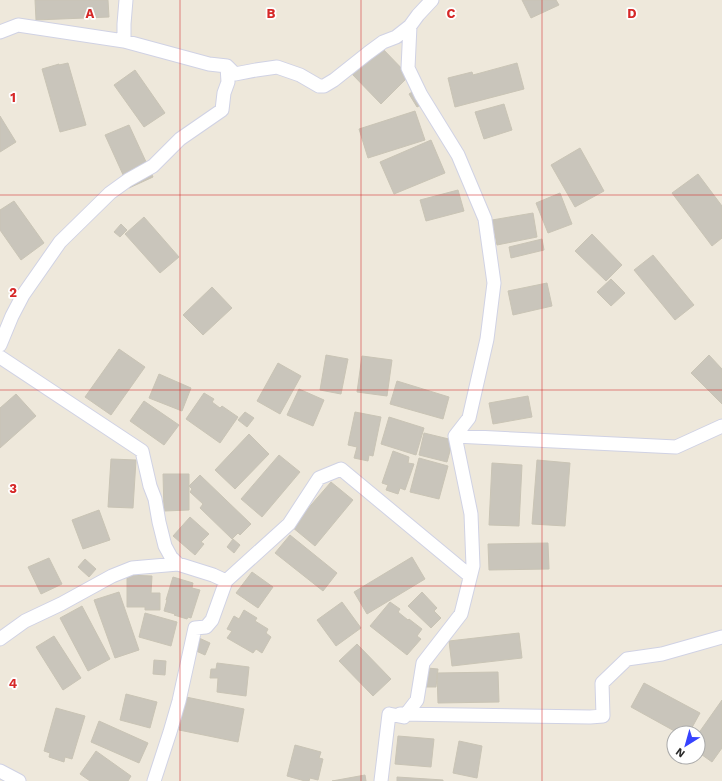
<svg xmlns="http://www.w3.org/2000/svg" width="722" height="781" font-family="'Work Sans',sans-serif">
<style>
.building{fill:#c9c5bb;stroke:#c9c4b5}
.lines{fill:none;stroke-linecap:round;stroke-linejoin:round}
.minor-casing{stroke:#d0d2e4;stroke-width:15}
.minor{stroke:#fff;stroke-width:13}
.grid{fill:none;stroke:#d62828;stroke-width:1;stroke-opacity:0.55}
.grid-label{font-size:13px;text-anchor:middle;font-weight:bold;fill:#d62828;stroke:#fff;stroke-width:3.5;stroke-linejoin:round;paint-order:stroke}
</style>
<rect width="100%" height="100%" fill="#eee8db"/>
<path class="building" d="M 35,0 L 108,0 L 109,17 L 36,20 Z
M 522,0 L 556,0 L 559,5 L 531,18 Z
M 380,46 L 409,76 L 381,104 L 352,74 Z
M 68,63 L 86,125 L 60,132 L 42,69 L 59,64 L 59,65 Z
M 517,63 L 524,89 L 455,107 L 448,78 L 472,72 L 473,75 Z
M 135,70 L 165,113 L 144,127 L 114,85 Z
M 422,86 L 430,100 L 417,107 L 409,94 Z
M 504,104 L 512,130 L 484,139 L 475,112 Z
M 415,111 L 425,140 L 368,158 L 359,129 Z
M 0,116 L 16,142 L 0,152 Z
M 129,125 L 153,177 L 129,188 L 105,135 Z
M 431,140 L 445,173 L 394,194 L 380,162 Z
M 580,148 L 604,191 L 575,207 L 551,165 Z
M 698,174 L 722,206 L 722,238 L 712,246 L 672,193 Z
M 458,190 L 464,211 L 426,221 L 420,200 Z
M 560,193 L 572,224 L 548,233 L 536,203 Z
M 14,201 L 44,243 L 21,260 L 0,230 L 0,210 Z
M 533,213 L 537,237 L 497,245 L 492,220 Z
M 144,217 L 179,257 L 160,273 L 125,234 Z
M 121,224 L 127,230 L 120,237 L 114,232 Z
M 592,234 L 622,265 L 606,281 L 575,251 Z
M 542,239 L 544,250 L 511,258 L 509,247 Z
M 653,255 L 694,305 L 675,320 L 634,270 Z
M 611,279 L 625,293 L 611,306 L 597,292 Z
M 547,283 L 552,306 L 513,315 L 508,291 Z
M 212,287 L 232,308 L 203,335 L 183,315 Z
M 119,349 L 145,367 L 111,415 L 85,397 Z
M 326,355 L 348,359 L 341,394 L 320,390 Z
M 709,355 L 722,369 L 722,404 L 691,373 Z
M 362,356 L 392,360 L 387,396 L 357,392 Z
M 278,363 L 301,376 L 280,414 L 257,401 Z
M 159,374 L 191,388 L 182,411 L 149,398 Z
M 397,381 L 449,397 L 443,419 L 390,404 Z
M 299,389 L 324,400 L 313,426 L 287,415 Z
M 204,393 L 214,399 L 212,402 L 220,408 L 222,406 L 238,417 L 220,443 L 186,419 Z
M 16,394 L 36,416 L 0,448 L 0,408 Z
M 528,396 L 532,417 L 493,424 L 489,403 Z
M 144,401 L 179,425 L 164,445 L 130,421 Z
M 245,412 L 254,418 L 247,427 L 238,420 Z
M 355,412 L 381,417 L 373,456 L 369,455 L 368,461 L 354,458 L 357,447 L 348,445 Z
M 389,417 L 424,428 L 416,455 L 381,444 Z
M 424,433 L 453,440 L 447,462 L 419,455 Z
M 249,434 L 269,454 L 235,489 L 215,470 Z
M 393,451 L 409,457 L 408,463 L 414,464 L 405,490 L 400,488 L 398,494 L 386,490 L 388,485 L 382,483 Z
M 279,455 L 300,472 L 262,517 L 241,499 Z
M 419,458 L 448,466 L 439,499 L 410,492 Z
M 111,459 L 136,460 L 133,508 L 108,507 Z
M 537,460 L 570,463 L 565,526 L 532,524 Z
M 492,463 L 522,465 L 519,526 L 489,525 Z
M 163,474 L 189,474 L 189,510 L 164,511 Z
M 200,475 L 251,524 L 240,535 L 238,533 L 232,539 L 200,508 L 203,504 L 190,492 L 192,489 L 189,486 Z
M 331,482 L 353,500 L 315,546 L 292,527 Z
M 99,510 L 110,540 L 83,549 L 72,520 Z
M 190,517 L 209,534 L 201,542 L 204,544 L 195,555 L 173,536 Z
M 290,535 L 337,573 L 323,591 L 275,553 Z
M 233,539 L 240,545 L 234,553 L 227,547 Z
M 548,543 L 549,569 L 489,570 L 488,544 Z
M 412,557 L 425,579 L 367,614 L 354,592 Z
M 49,558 L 62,584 L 41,594 L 28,567 Z
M 85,559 L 96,569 L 89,577 L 78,567 Z
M 252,572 L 273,587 L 258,608 L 236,593 Z
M 127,575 L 152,576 L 151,593 L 160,593 L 160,610 L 145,610 L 145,607 L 127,607 Z
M 173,577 L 193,583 L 192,588 L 200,590 L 191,618 L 188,617 L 187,619 L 174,615 L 175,614 L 164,611 L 167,600 L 166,600 Z
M 119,592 L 139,650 L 115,658 L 94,600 Z
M 422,592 L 437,608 L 434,611 L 441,618 L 431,628 L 408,606 Z
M 342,602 L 361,628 L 336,646 L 317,620 Z
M 390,602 L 400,609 L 398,612 L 408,620 L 409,619 L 422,629 L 417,636 L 421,639 L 407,655 L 370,626 Z
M 82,606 L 110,659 L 88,671 L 60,618 Z
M 244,610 L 257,618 L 255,621 L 268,629 L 266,633 L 271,637 L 262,653 L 256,649 L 253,653 L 227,638 L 232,631 L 227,629 L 234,616 L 239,619 Z
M 145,613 L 177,622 L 171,646 L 139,637 Z
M 519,633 L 522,658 L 452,666 L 449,641 Z
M 54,636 L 81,678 L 63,690 L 36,647 Z
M 199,638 L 210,643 L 205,655 L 194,650 Z
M 357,644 L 391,679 L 373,696 L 339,661 Z
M 154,660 L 166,661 L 165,675 L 153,674 Z
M 217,663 L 249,667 L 246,696 L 217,692 L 218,678 L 210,678 L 211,669 L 216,669 Z
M 427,668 L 438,669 L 436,687 L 426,687 Z
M 498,672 L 499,702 L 438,703 L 437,673 Z
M 644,683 L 700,713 L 689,733 L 678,733 L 631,707 Z
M 126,694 L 157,702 L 150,728 L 120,720 Z
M 186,697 L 244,709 L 238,742 L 179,730 Z
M 722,700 L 722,748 L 712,762 L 698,752 L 698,734 Z
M 56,708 L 85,716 L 72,759 L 65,757 L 64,762 L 49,757 L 50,753 L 44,751 Z
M 99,721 L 148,743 L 139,763 L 91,742 Z
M 398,736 L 434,739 L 431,767 L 395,764 Z
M 459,741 L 482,746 L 477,778 L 453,773 Z
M 295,745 L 321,752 L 319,758 L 323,759 L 318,780 L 310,778 L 309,781 L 305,781 L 287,776 Z
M 96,751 L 131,776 L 128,781 L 90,781 L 80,774 Z
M 365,775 L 366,781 L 332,781 Z
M 397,777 L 443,780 L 443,781 L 397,781 Z"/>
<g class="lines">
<defs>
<path id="minor" d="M 0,32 L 18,25 L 124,41 L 209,64 L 227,66
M 124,41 L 124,24 L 126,0
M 0,345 L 12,316 L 23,295 L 60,242 L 110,193 L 128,180 L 153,166 L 180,139 L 222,110 L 224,93 L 228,82 L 227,66 L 235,74 L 256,70 L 277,67 L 300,75 L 319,86 L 324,86 L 334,80 L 368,53 L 383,42 L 396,37 L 410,26 L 418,15 L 432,0
M 0,357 L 142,451 L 150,486 L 155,499 L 159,522 L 165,546 L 171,557 L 178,564
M 455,436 L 676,447 L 722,426
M 0,639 L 25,621 L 61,604 L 112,576 L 132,568 L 178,564 L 213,575 L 226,581
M 400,714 L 590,717 L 603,716 L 602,683 L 627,659 L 662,654 L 722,637
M 0,771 L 19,781
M 154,781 L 170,732 L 179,701 L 195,628 L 206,627 L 212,620 L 226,581 L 289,524 L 319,478 L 341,469 L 470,576
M 381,781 L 389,714 L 404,717 L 417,700 L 423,663 L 461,614 L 473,566 L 471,514 L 455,436 L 469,418 L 487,339 L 494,283 L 485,219 L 458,155 L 421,95 L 408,68 L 410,26"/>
</defs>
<use href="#minor" class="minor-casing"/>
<use href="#minor" class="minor"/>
</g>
<path class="grid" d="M 180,0 L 180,781M 361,0 L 361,781M 542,0 L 542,781M 0,195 L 722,195M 0,390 L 722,390M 0,586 L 722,586"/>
<g class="grid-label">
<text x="90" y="18">A</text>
<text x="271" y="18">B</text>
<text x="451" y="18">C</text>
<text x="632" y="18">D</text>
<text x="13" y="102">1</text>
<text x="13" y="297">2</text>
<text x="13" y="493">3</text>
<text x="13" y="688">4</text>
</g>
<g transform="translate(686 745) rotate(217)"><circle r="19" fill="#ffffff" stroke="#aaaaaa"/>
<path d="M0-3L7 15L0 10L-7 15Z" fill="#3743ff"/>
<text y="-6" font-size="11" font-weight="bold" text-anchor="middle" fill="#2a2a2a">N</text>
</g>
</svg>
